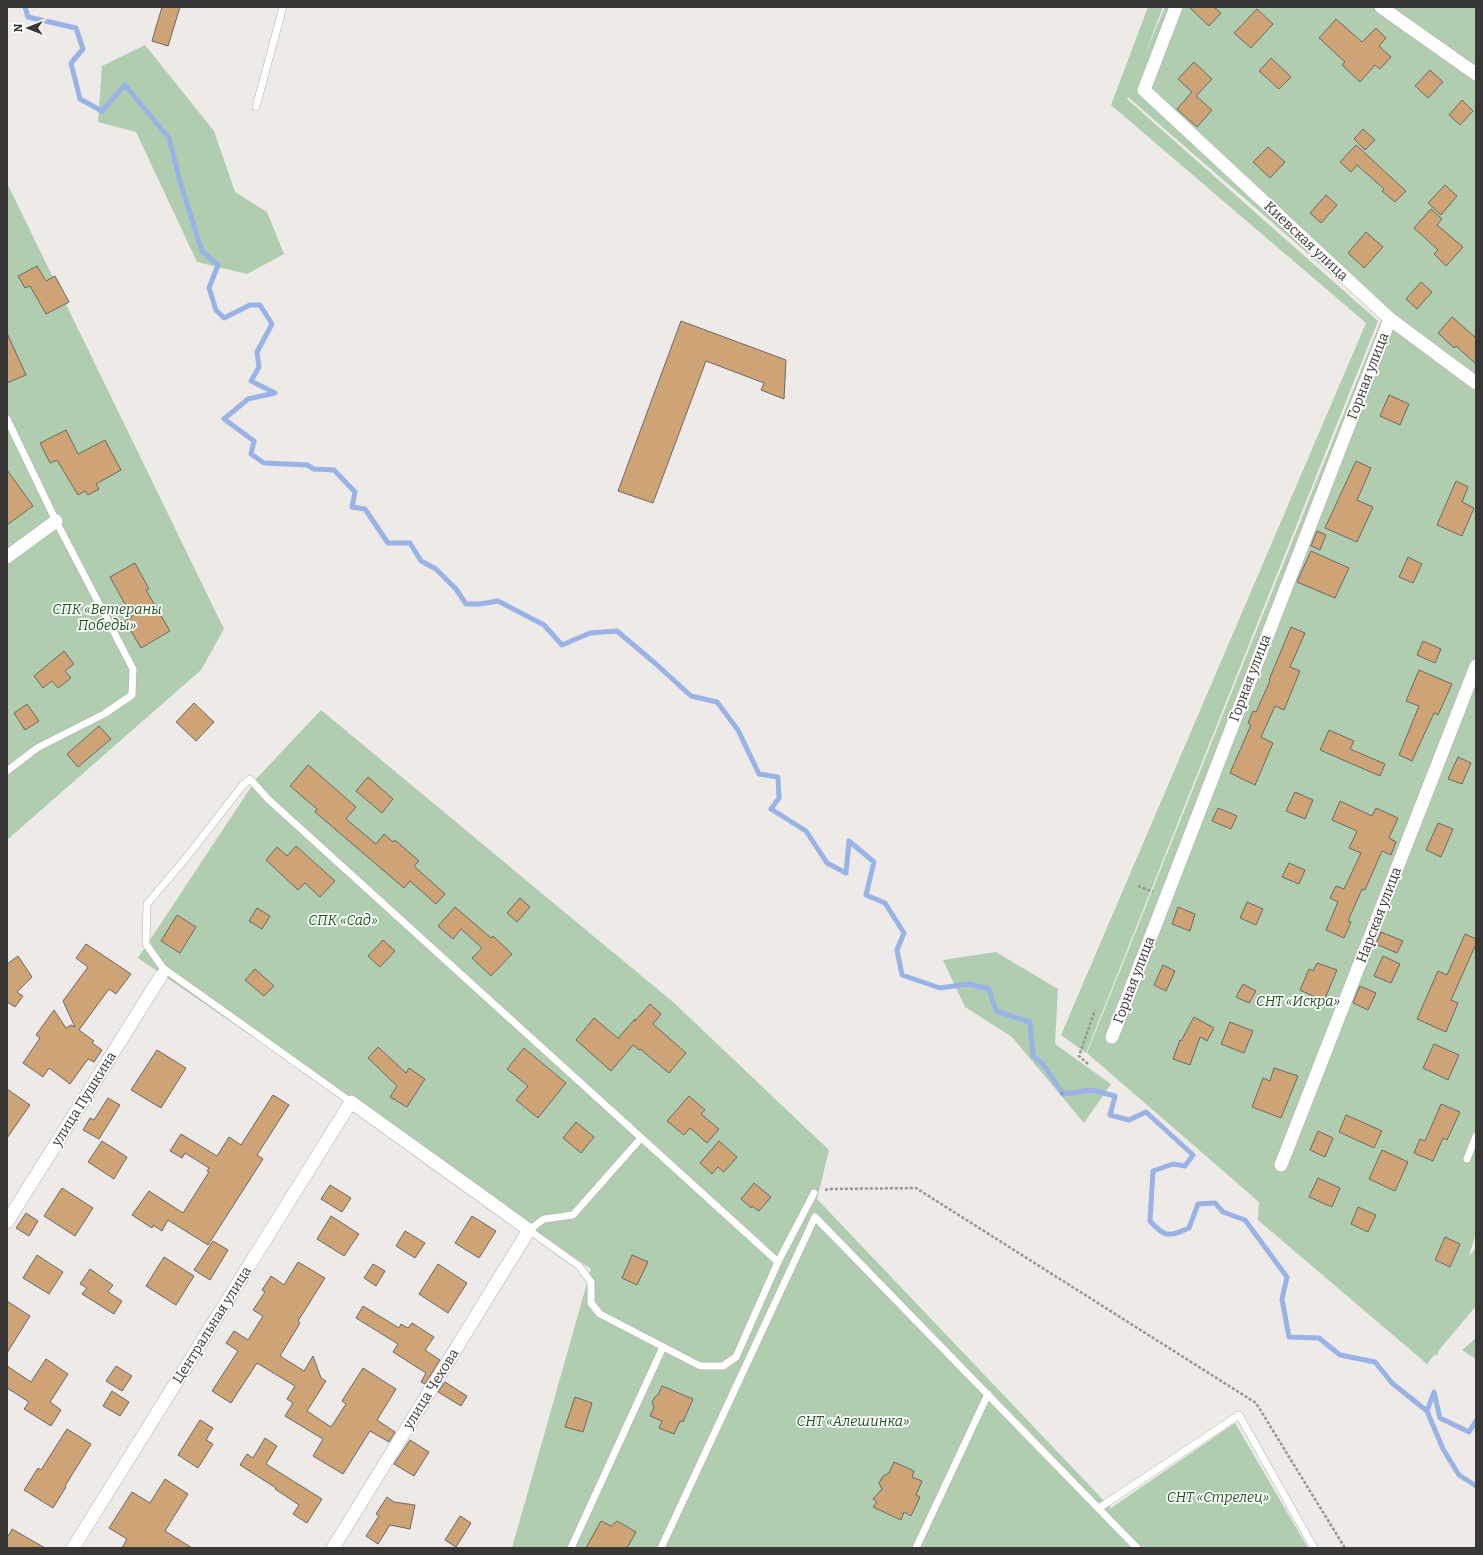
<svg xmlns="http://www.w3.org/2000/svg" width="1483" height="1555" font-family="Bitter,serif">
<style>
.green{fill:#b0ceaf}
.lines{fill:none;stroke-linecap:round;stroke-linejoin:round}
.stream{stroke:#9ab3e7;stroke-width:5}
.building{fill:#cea375;stroke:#6a6865}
.lane-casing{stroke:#b0adab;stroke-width:8}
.street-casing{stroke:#b0adab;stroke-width:14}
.path{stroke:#979593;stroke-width:2.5;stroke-dasharray:3 2;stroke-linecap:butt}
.lane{stroke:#fff;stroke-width:7}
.street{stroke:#fff;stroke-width:13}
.labels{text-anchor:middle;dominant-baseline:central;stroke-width:3.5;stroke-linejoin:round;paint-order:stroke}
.street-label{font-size:14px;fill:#383736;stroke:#fff}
.park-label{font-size:14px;font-style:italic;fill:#19561c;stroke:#fff}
</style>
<rect width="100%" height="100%" fill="#edeae8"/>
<path class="green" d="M 1148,7 L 1163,7 L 1146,52 L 1165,7 L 1476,7 L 1476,1233 L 1469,1256 L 1476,1248 L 1476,1306 L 1439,1350 L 1437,1356 L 1435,1354 L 1427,1364 L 1258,1220 L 1259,1202 L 1087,1053 L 1382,318 L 1128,97 L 1127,99 L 1378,321 L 1086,1053 L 1061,1035 L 1366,323 L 1111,105 Z
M 145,45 L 214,131 L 235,192 L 267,212 L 284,254 L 247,274 L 197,262 L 136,132 L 98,122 L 102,66 Z
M 7,183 L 224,629 L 201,670 L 7,840 Z
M 321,710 L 673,1002 L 829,1150 L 817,1199 L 1111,1508 L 1235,1423 L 1308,1548 L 512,1548 L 591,1269 L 138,958 L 257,778 Z
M 996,952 L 1058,989 L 1055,1044 L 1111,1084 L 1084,1123 L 1012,1037 L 965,1007 L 943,960 Z
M 1476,1338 L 1476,1359 L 1462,1350 Z"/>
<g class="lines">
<path class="stream" d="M 25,7 L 28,17 L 76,28 L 83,49 L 71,63 L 80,99 L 102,111 L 125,85 L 169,138 L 181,185 L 202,251 L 218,265 L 209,288 L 216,310 L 224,318 L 250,305 L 260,305 L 272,324 L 257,352 L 259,367 L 251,381 L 275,393 L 248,399 L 224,419 L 254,441 L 251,454 L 264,463 L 307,465 L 314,469 L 334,470 L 355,492 L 352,507 L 365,509 L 388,543 L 410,543 L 421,561 L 436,569 L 456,589 L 466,604 L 480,604 L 498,601 L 544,625 L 562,645 L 590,633 L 617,631 L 656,664 L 691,696 L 717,702 L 738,730 L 759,774 L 778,777 L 779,798 L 771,809 L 806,831 L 827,863 L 846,873 L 849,841 L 874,862 L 866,895 L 885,903 L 904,933 L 897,950 L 902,975 L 940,988 L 968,984 L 989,989 L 996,1011 L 1030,1022 L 1033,1056 L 1044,1065 L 1063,1094 L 1092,1090 L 1115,1096 L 1110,1115 L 1129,1120 L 1146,1112 L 1193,1155 L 1185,1166 L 1173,1164 L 1153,1171 L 1150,1221 C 1165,1238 1169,1237 1189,1228 L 1198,1204 L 1215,1203 L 1223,1212 L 1245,1220 L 1287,1277 L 1282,1299 L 1289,1337 L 1319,1338 L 1340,1355 L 1375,1362 L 1392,1383 L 1427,1411 L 1443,1449 L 1459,1475 L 1476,1486
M 1427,1411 L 1434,1392 L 1440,1418 L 1469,1432 L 1476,1421"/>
</g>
<path class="building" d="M 162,7 L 180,7 L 168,46 L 152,41 Z
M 1189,7 L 1214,7 L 1221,13 L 1209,26 Z
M 1257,9 L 1273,24 L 1251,48 L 1234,33 Z
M 1336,19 L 1362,42 L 1376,28 L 1386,38 L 1379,46 L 1391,57 L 1380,69 L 1375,65 L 1360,82 L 1342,65 L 1345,62 L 1319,38 Z
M 1271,58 L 1291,77 L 1279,89 L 1259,71 Z
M 1194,62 L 1212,79 L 1196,96 L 1212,110 L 1197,127 L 1177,109 L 1192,92 L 1178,79 Z
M 1430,70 L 1443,82 L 1428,98 L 1415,86 Z
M 1462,100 L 1473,111 L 1460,125 L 1449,115 Z
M 1363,129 L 1375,140 L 1365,150 L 1354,139 Z
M 1356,145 L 1406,191 L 1395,202 L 1382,191 L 1384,189 L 1357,165 L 1351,172 L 1340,162 Z
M 1268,147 L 1285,162 L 1270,178 L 1253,162 Z
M 1445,185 L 1457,196 L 1441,215 L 1428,203 Z
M 1326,195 L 1337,205 L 1321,223 L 1310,213 Z
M 1431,209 L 1442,219 L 1437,225 L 1463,247 L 1446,266 L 1434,254 L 1438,250 L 1414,228 Z
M 1366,232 L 1383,247 L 1364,268 L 1348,253 Z
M 37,266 L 46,281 L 55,276 L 69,302 L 46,314 L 30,286 L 25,288 L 18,276 Z
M 1421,282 L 1432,292 L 1417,309 L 1406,299 Z
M 1452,317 L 1476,338 L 1476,364 L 1456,346 L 1454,348 L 1438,333 Z
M 681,321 L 786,360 L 784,399 L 761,390 L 764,383 L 706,361 L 653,503 L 618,491 Z
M 7,333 L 26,375 L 7,383 Z
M 1389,395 L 1409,404 L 1400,425 L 1380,416 Z
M 66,430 L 78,454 L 105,440 L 121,470 L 96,484 L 99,489 L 88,495 L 85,491 L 78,495 L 57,460 L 50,463 L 40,443 Z
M 1356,461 L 1371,468 L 1357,500 L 1373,507 L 1357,542 L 1325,528 Z
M 7,470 L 33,506 L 7,525 Z
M 1456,481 L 1468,487 L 1462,502 L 1474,508 L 1462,536 L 1437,525 Z
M 1317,531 L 1326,535 L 1320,550 L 1311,546 Z
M 1311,551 L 1349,568 L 1335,598 L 1297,582 Z
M 1408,557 L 1422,564 L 1413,583 L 1399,577 Z
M 135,563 L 149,589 L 146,590 L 170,631 L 141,648 L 125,621 L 132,617 L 110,577 Z
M 1291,627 L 1305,633 L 1290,667 L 1300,671 L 1284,710 L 1275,706 L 1261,737 L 1273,743 L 1255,785 L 1230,773 L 1251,725 L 1248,723 L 1253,711 L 1256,712 L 1270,681 L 1269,680 Z
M 1423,641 L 1441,649 L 1435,663 L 1417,655 Z
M 64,651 L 74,664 L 65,671 L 71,678 L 58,688 L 52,681 L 43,688 L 34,676 Z
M 1419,670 L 1452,684 L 1438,715 L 1434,713 L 1412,761 L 1399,755 L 1419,706 L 1406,701 Z
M 194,703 L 214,722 L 196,741 L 176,722 Z
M 27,704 L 39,721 L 25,730 L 14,713 Z
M 99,726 L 111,739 L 78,767 L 67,754 Z
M 1329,730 L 1354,741 L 1350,749 L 1385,764 L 1380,776 L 1320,750 Z
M 1458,757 L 1471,763 L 1462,784 L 1448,779 Z
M 308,765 L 356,807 L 346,819 L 376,844 L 384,834 L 393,842 L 395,840 L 419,861 L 414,866 L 445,894 L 436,904 L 410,881 L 404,888 L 315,812 L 317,809 L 290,786 Z
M 368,777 L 393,799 L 382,813 L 356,791 Z
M 1295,792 L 1313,800 L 1305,819 L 1286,811 Z
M 1340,801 L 1372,816 L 1376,808 L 1398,818 L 1389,838 L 1396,842 L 1391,855 L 1382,851 L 1365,890 L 1362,889 L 1348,921 L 1351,922 L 1344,938 L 1326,930 L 1338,902 L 1330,898 L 1336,886 L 1344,889 L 1361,853 L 1349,848 L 1357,831 L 1332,820 Z
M 1218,808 L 1237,816 L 1231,829 L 1212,821 Z
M 1438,823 L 1453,829 L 1441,857 L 1426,850 Z
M 296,846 L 335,881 L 320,897 L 305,883 L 298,890 L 266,860 L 277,847 L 287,856 Z
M 1289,863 L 1305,870 L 1299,884 L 1282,877 Z
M 520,898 L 530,907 L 517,922 L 507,913 Z
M 1247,902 L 1263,909 L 1256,925 L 1240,918 Z
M 455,907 L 491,938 L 493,936 L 512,954 L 491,976 L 472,958 L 482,948 L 461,929 L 453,939 L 438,926 Z
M 1178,907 L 1195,914 L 1190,931 L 1172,924 Z
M 257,908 L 270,916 L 262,929 L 249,921 Z
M 177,915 L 196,927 L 180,953 L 161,941 Z
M 1381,932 L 1403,941 L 1397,953 L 1376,944 Z
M 1465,934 L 1476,939 L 1476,944 L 1451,1000 L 1458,1003 L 1446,1032 L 1417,1019 L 1438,971 L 1447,975 Z
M 383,940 L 395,951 L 380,967 L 368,956 Z
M 86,944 L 131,974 L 116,994 L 109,989 L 79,1030 L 94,1041 L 92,1043 L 102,1050 L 94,1062 L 88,1059 L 70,1084 L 49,1068 L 43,1077 L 23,1063 L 40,1038 L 36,1035 L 54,1010 L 66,1028 L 71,1025 L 75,1027 L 63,1001 L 88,967 L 76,958 Z
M 18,956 L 32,977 L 17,992 L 23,996 L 15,1007 L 7,1002 L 7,964 Z
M 1383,956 L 1400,964 L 1391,983 L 1374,976 Z
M 1317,963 L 1337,970 L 1324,1001 L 1300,990 L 1309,969 L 1313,971 Z
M 1163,965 L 1175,971 L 1166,991 L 1154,985 Z
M 255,969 L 274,986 L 264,996 L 245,980 Z
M 1243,984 L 1256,991 L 1249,1003 L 1236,997 Z
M 1360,986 L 1376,993 L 1368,1010 L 1353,1003 Z
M 650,1004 L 661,1014 L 653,1024 L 686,1053 L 669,1073 L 640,1049 L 639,1050 L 633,1045 L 611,1071 L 576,1040 L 594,1018 L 619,1039 L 619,1037 L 635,1019 L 635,1021 Z
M 1194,1017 L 1214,1028 L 1207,1041 L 1200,1037 L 1190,1065 L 1173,1059 L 1180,1040 L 1181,1041 Z
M 1230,1022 L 1253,1031 L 1244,1053 L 1221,1044 Z
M 1434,1044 L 1459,1055 L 1448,1080 L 1423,1068 Z
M 378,1047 L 406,1073 L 409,1068 L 425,1079 L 407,1107 L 390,1097 L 397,1086 L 368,1058 Z
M 524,1048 L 566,1083 L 538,1118 L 516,1100 L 528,1086 L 507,1069 Z
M 157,1050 L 186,1068 L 161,1108 L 131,1090 Z
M 1274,1068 L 1298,1076 L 1281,1118 L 1252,1107 L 1263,1078 L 1270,1081 Z
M 7,1089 L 30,1105 L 7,1138 Z
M 273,1095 L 289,1105 L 257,1155 L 263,1159 L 208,1245 L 168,1220 L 162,1231 L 153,1225 L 152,1228 L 132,1215 L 149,1191 L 183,1213 L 209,1172 L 207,1171 L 209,1168 L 185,1153 L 182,1158 L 170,1151 L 181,1134 L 217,1156 L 229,1137 L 241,1145 Z
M 689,1096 L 705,1110 L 701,1114 L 719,1129 L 707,1143 L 690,1128 L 684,1135 L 667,1121 Z
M 108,1098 L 120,1105 L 99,1139 L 83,1130 L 90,1118 L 94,1120 Z
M 1441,1104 L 1460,1112 L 1447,1140 L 1443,1138 L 1433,1161 L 1414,1153 L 1420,1139 L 1425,1141 Z
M 1346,1115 L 1382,1131 L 1374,1148 L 1339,1132 Z
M 576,1122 L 594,1137 L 581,1153 L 563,1138 Z
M 1318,1131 L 1333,1138 L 1325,1157 L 1310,1150 Z
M 102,1141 L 127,1157 L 114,1179 L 88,1162 Z
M 719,1141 L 737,1157 L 724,1172 L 718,1167 L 712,1174 L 700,1163 Z
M 1382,1150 L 1408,1162 L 1395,1191 L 1369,1179 Z
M 1318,1178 L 1340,1188 L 1332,1207 L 1309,1197 Z
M 754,1183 L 771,1197 L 759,1211 L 752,1206 L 751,1208 L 741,1199 Z
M 330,1185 L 351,1198 L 342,1212 L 321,1199 Z
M 62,1188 L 93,1208 L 75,1236 L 44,1216 Z
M 1358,1207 L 1376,1215 L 1368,1232 L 1351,1224 Z
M 26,1213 L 38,1221 L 29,1236 L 16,1228 Z
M 331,1216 L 359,1234 L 344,1256 L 317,1239 Z
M 472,1216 L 496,1231 L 479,1258 L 455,1243 Z
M 405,1231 L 425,1243 L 415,1258 L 396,1246 Z
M 1445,1237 L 1460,1244 L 1450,1267 L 1435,1260 Z
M 213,1241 L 228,1250 L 210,1280 L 194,1270 Z
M 37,1255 L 63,1272 L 49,1294 L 23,1278 Z
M 632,1255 L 648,1262 L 637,1285 L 622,1278 Z
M 164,1257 L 194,1276 L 176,1305 L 146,1286 Z
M 298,1262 L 325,1278 L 298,1321 L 300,1323 L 280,1356 L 304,1371 L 313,1356 L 321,1378 L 326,1381 L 307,1411 L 331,1427 L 346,1404 L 342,1401 L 363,1368 L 396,1389 L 377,1420 L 395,1432 L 389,1442 L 370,1431 L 343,1474 L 313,1456 L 323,1439 L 285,1416 L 293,1403 L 287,1399 L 295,1386 L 257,1363 L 231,1403 L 212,1391 L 238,1351 L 226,1343 L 234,1331 L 248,1340 L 263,1316 L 253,1310 L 265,1292 L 262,1290 L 271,1276 L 284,1285 Z
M 373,1264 L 385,1271 L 376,1286 L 364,1278 Z
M 438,1264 L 467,1283 L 448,1313 L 419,1294 Z
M 90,1269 L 113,1285 L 108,1292 L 122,1301 L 114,1314 L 82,1294 L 87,1288 L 80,1284 Z
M 7,1301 L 30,1316 L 7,1353 Z
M 363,1306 L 399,1328 L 401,1324 L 408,1328 L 412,1323 L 434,1337 L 425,1350 L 440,1360 L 425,1384 L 421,1382 L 426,1373 L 393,1352 L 398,1344 L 356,1318 Z
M 46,1359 L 68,1374 L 50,1402 L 61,1410 L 51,1426 L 24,1409 L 29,1402 L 7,1388 L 7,1366 L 31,1382 Z
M 116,1366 L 132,1376 L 122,1391 L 106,1381 Z
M 445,1382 L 467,1396 L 461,1406 L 438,1392 Z
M 662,1386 L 693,1399 L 683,1422 L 680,1421 L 674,1434 L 659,1428 L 662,1421 L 650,1416 L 654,1407 L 652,1402 L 655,1397 L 658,1395 Z
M 112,1391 L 129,1402 L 120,1416 L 103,1406 Z
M 575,1397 L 592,1403 L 583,1432 L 565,1427 Z
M 200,1420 L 213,1428 L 206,1440 L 213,1444 L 198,1468 L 178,1455 Z
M 67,1429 L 91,1444 L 65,1486 L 66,1487 L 53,1508 L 24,1490 L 38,1468 L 41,1470 Z
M 265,1438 L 277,1446 L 266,1464 L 322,1499 L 307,1523 L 293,1514 L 299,1505 L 275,1489 L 276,1488 L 240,1465 L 247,1454 L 253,1458 Z
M 410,1440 L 429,1452 L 414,1476 L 394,1464 Z
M 894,1462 L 914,1471 L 912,1477 L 922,1481 L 916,1495 L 920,1497 L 911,1516 L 904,1512 L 901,1520 L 873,1507 L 877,1502 L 873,1499 L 882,1489 L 879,1483 L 883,1476 L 889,1473 Z
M 165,1479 L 188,1494 L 165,1531 L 192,1548 L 122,1548 L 127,1539 L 109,1528 L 132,1492 L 150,1503 Z
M 387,1497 L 394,1502 L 415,1505 L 410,1529 L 390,1525 L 378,1544 L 366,1536 L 379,1516 L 376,1514 Z
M 460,1516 L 471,1523 L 456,1547 L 445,1540 Z
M 601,1521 L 611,1526 L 617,1521 L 636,1532 L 627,1548 L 586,1548 Z
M 12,1529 L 45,1548 L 7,1548 L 7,1538 Z"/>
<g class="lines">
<defs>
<path id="lane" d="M 256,107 L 283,7
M 7,419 L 56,521 L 133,669 L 132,695 L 104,714 L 37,748 L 7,771
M 163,968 L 146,944 L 147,904 L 186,858 L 242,786 L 250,779 L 268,799 L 778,1262 L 736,1357 L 723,1366 L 700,1366 L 600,1314 L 591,1303 L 591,1282 L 579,1266 L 529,1230 L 544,1219 L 573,1215 L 641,1138
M 162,972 L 163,968 L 351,1102
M 1467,1159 L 1476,1136
M 778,1262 L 814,1193
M 1099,1508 L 1239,1415 L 1314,1548
M 571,1548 L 663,1347
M 661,1548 L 815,1217 L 1137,1548
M 916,1548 L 988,1394"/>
<path id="street" d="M 1176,7 L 1144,90 L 1390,319 L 1476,383
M 1381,7 L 1476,74
M 7,557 L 56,521
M 1112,1037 L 1390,319
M 1281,1165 L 1476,666
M 7,1222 L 161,976
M 73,1548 L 351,1102 L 529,1230 L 333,1548"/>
</defs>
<use href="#lane" class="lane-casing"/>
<use href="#street" class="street-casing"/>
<path class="path" d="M 1138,886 L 1153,892
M 1088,1064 L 1079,1056 L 1095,1010
M 1061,1095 L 1064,1090
M 825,1190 L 829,1189 L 916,1188 L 1256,1403 L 1345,1548"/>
<use href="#lane" class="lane"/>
<use href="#street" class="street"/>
</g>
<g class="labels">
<g class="street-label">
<text transform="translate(1306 241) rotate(43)">Киевская улица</text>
<text transform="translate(1368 376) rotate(-69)">Горная улица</text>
<text transform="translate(1250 678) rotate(-69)">Горная улица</text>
<text transform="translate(1379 915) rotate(-69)">Нарская улица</text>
<text transform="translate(1134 980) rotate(-69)">Горная улица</text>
<text transform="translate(84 1099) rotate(-58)">улица Пушкина</text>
<text transform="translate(212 1325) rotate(-58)">Центральная улица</text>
<text transform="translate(431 1389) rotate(-58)">улица Чехова</text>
</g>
<g class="park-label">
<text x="107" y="609">СПК «Ветераны<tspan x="107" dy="16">Победы»</tspan></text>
<text x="343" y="920">СПК «Сад»</text>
<text x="1298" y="1001">СНТ «Искра»</text>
<text x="853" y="1421">СНТ «Алешинка»</text>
<text x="1218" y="1497">СНТ «Стрелец»</text>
</g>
</g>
<rect width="1483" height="1555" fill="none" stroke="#383736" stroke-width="16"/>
<g transform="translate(28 28) rotate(270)" stroke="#ffffff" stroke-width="3" paint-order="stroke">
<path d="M0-3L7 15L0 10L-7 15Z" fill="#383736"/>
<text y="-6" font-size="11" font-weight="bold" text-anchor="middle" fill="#383736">N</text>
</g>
</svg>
